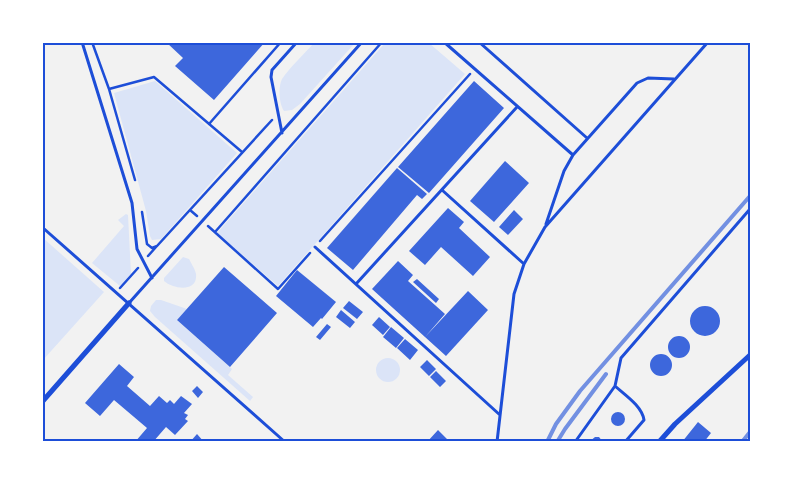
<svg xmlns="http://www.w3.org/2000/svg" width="793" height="484" font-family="'IBM Plex Sans',sans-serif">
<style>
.green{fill:#dbe4f7}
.building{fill:#3d67dc}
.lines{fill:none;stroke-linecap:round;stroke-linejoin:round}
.path{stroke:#1d4ed8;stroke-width:2.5}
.service{stroke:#1d4ed8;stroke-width:3}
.minor{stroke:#1d4ed8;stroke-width:5}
.rail{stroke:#7290e2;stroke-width:4}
.neatline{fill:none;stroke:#1d4ed8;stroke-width:2}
</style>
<rect width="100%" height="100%" fill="#f2f2f2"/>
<path class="green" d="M 314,43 L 355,43 L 300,104 L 292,110 L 284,111 C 279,104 278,87 282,79 C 289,68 305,53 314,43 Z
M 385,43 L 429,43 L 465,74 L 278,286 L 217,233 Z
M 155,81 L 237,153 L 161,239 L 152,240 L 150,236 L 146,211 L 114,93 Z
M 126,214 L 128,215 L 131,274 L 120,286 L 92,263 L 124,226 L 118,220 Z
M 43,238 L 104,292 L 43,360 Z
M 183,257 L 189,259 C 191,263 195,269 196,274 C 198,293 173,289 164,281 L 164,278 Z
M 156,300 L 161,300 L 187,309 L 177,320 L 232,369 L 228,375 L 253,397 L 250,401 L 155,317 L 150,311 L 151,306 Z
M376 370a12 12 0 1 1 24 0a12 12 0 1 1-24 0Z"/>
<path class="building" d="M 166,42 L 265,42 L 214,100 L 175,66 L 183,58 Z
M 474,81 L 504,108 L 429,193 L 398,167 Z
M 505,161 L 529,183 L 494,222 L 470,201 Z
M 397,168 L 427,194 L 422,199 L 417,195 L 353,270 L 327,248 Z
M 448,208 L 464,222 L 459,228 L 490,257 L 473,276 L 441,247 L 425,265 L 409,251 Z
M 514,210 L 523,219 L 508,235 L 499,227 Z
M 398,261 L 413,275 L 408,281 L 445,314 L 425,337 L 372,289 Z
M 224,267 L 277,313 L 230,367 L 177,320 Z
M 297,270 L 336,302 L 322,319 L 321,318 L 313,327 L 276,296 Z
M 417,279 L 439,299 L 436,303 L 413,282 Z
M 468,291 L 488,310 L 446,356 L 425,337 Z
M 349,301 L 363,312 L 357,319 L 343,308 Z
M690 321a15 15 0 1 1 30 0a15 15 0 1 1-30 0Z
M 341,310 L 355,322 L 350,328 L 336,317 Z
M 379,317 L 390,327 L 383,335 L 372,325 Z
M 327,324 L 331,327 L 320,340 L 316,337 Z
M 391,327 L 404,338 L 396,348 L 383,337 Z
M668 347a11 11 0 1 1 22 0a11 11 0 1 1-22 0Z
M 405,339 L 418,350 L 410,360 L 397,348 Z
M650 365a11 11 0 1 1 22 0a11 11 0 1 1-22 0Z
M 427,360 L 436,369 L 429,376 L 420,367 Z
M 119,364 L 134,377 L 127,386 L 150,406 L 159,396 L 167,403 L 170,400 L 174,404 L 181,396 L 192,404 L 184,413 L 188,415 L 185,419 L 188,421 L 175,435 L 166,427 L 153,442 L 135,442 L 147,428 L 114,400 L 100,416 L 85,403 Z
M 436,371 L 446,381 L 440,387 L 430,377 Z
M 197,386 L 203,392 L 198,398 L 192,391 Z
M611 419a7 7 0 1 1 14 0a7 7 0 1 1-14 0Z
M 698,422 L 711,433 L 704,442 L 682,442 Z
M 438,430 L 450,442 L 427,442 Z
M 197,434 L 204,442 L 190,442 Z
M 595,437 L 599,437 L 603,442 L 589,442 Z"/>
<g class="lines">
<path class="path" d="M 92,42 L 109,89 L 135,180
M 109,89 L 154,77 L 242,152
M 209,124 L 281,42
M 190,210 L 197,216
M 142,212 L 147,244 L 152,248 L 157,246 L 272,120
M 208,226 L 278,289 L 310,253
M 215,232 L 382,42
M 320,241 L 470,74
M 148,256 L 156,247
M 120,288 L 138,268"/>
<path class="service" d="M 82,42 L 132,203 L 137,249 L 152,278
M 444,42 L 573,155
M 479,42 L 587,138
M 282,133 L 271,77 L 272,70 L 297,42
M 442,190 L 524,264
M 546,224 L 564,171 L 573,155 L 637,83 L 648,78 L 674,79
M 42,227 L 285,442
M 315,247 L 500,415
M 356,284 L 517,107
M 129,303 L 362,42
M 615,386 C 625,395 642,406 644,420 L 625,442
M 497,442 L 514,294 L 524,264 L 545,227 L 708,42
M 575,442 L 615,386 L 621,358 L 750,209"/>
<path class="minor" d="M 42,402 L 129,303
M 659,442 L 675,424 L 750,355"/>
<path class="rail" d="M 547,442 L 556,424 L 580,391 L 750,196
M 557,442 L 565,429 L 606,374
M 742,442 L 750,432"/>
</g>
<rect width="793" height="484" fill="none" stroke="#ffffff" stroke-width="88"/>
<rect x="44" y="44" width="705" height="396" class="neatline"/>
</svg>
